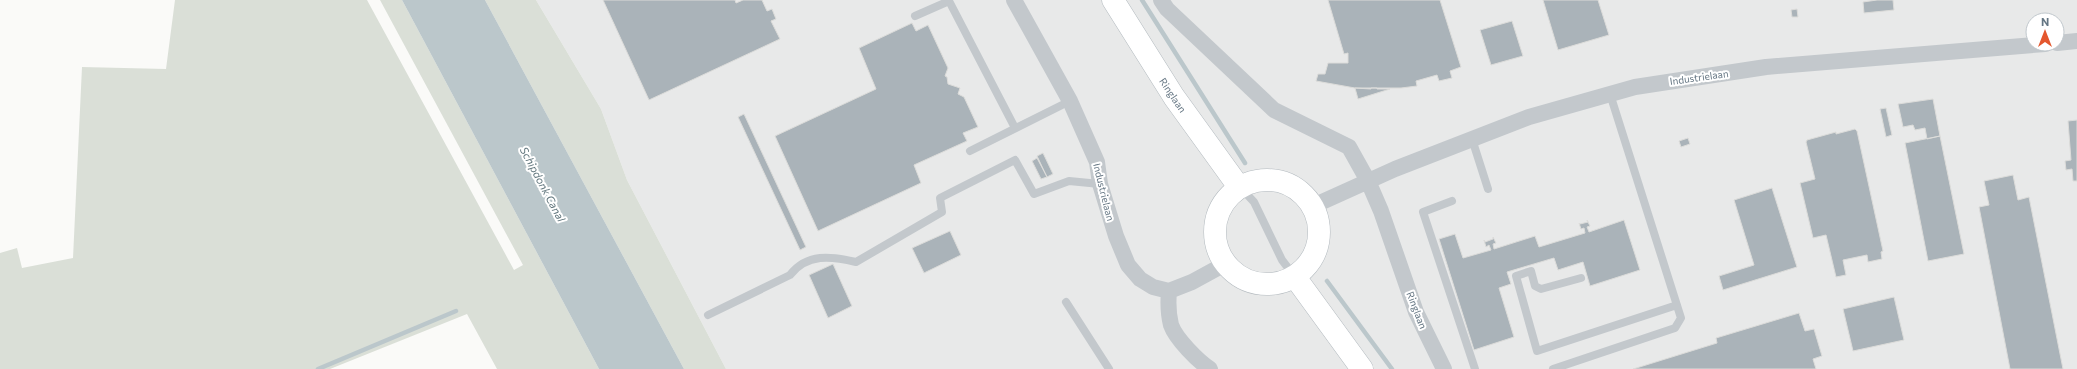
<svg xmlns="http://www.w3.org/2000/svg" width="2077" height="369" font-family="Commissioner,sans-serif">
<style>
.built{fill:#e8e9e9;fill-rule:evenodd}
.green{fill:#dadfd7}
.water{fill:#bbc7cb}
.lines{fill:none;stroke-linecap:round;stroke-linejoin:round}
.stream{stroke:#bbc7cb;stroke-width:4.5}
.building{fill:#aab3b9;stroke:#dcdcda}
.secondary-casing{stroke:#b3babf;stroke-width:23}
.service{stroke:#c3c8cc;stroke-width:8}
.minor{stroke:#c3c8cc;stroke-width:16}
.secondary{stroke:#fff;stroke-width:22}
.labels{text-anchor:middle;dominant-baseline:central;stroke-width:4;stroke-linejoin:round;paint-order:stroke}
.street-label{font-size:10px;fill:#657683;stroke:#fff}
.water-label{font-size:11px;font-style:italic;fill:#60757c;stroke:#fff}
</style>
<rect width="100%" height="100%" fill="#fafaf8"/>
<path class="built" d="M 536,0 L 2077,0 L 2077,369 L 726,369 L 627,180 L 601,109 ZM 2033,20 L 2057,20 L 2057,44 L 2033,44 Z"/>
<path class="green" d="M 175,0 L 367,0 L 514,270 L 523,265 L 380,0 L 402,0 L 599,369 L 497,369 L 467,314 L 330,369 L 0,369 L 0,253 L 17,248 L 22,268 L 73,258 L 82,67 L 166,69 Z
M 485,0 L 536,0 L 601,109 L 627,180 L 726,369 L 684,369 Z"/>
<path class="water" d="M 402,0 L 485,0 L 684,369 L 599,369 Z"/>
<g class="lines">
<path class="stream" d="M 1142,0 L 1245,163
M 1327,281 L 1392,369
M 318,369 L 456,311"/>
</g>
<path class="building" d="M 603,0 L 735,0 L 736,3 L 743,0 L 762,0 L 767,11 L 772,9 L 776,19 L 771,21 L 780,39 L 649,100 Z
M 1328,0 L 1440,0 L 1461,67 L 1450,71 L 1452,78 L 1439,81 L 1437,75 L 1416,81 L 1417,86 L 1401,88 L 1355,88 L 1316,81 L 1318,74 L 1325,74 L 1328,63 L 1348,63 L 1348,53 L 1344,54 Z
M 1543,0 L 1598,0 L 1609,35 L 1558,50 Z
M 1877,0 L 1893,0 L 1894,10 L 1864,13 L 1863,2 Z
M 1797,9 L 1798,17 L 1792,17 L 1791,10 Z
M 1512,21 L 1523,56 L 1491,65 L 1480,30 Z
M 912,23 L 916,31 L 928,25 L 948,68 L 945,76 L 947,77 L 948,84 L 960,88 L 958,94 L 964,97 L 978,127 L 963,133 L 967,141 L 914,165 L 921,183 L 818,231 L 775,136 L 876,89 L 859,48 Z
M 1355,88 L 1371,89 L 1371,88 L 1377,88 L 1377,89 L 1390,89 L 1358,99 Z
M 1933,99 L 1940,136 L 1927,139 L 1925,128 L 1915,130 L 1913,125 L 1903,127 L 1898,104 Z
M 1886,108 L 1892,135 L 1886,137 L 1880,109 Z
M 744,114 L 806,247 L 800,250 L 738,117 Z
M 2077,120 L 2077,181 L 2073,181 L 2072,169 L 2066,170 L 2065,161 L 2071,160 L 2068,121 Z
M 1855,129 L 1857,131 L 1883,251 L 1881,252 L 1882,259 L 1868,262 L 1867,255 L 1843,260 L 1846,275 L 1836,277 L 1826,235 L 1813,238 L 1800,183 L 1815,179 L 1806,142 L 1807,140 L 1836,132 L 1836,134 Z
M 1940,136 L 1964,254 L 1928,261 L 1905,143 Z
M 1688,138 L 1690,144 L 1681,147 L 1679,141 Z
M 1043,153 L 1053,174 L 1047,177 L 1037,156 Z
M 1037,158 L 1047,177 L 1041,179 L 1032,161 Z
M 2013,175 L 2018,200 L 2029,197 L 2063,369 L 2010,369 L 1979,207 L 1989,205 L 1984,181 Z
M 1772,188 L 1797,267 L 1723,290 L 1719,276 L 1754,265 L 1734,200 Z
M 1587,220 L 1590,226 L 1587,227 L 1589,232 L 1624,220 L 1640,270 L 1590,286 L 1583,262 L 1558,270 L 1554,258 L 1507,272 L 1511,284 L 1499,288 L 1514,337 L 1474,350 L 1439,239 L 1455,234 L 1463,258 L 1491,250 L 1489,245 L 1486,247 L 1484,240 L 1485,242 L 1493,239 L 1493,237 L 1496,243 L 1493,244 L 1494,249 L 1535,236 L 1539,247 L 1585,233 L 1584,228 L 1581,229 L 1579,223 L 1580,224 L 1588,222 Z
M 950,231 L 961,255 L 924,273 L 912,248 Z
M 833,264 L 852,306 L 828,318 L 809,275 Z
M 1894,297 L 1904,340 L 1853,351 L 1843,309 Z
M 1799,313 L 1805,331 L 1814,329 L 1822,356 L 1813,359 L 1816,369 L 1633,369 L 1717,343 L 1716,338 Z"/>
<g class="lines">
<defs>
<path id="secondary" d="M 1113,0 L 1174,97 L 1239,187
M1215 232a52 52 0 1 1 104 0a52 52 0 1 1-104 0Z
M 1295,277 L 1362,369"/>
</defs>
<use href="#secondary" class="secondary-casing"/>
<path class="service" d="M 915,16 L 949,1 L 1015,128
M 1472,139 L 1488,189
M 970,151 L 1070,101
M 1240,187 L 1254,202 L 1282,260 L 1295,277
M 1452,201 L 1423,212 L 1475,369
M 1581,278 L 1541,289 L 1535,286 L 1531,271 L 1516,276 L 1537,351 L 1677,305
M 1066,302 L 1109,369
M 708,315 L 790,275 C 807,253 831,256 856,262 L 942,212 L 940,198 L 1015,160 L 1034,194 L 1069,181 L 1100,184
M 1553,369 L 1675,328 L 1681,318 L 1610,94"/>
<path class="minor" d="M 1014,0 L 1070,101 L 1097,162 L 1100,184 L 1116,236 L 1128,265 L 1140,279 L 1153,287 L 1169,291 L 1192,282 L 1225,264
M 1161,0 L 1167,9 L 1274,110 L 1349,147 L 1368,181 L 1381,211 L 1416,312 L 1444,369
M 2057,43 L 2077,41
M 1313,206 L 1395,169 L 1529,117 L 1635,87 L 1766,67 L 2045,44
M 1169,291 C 1168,302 1168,313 1171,325 C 1176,339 1198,361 1210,369"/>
<use href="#secondary" class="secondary"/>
</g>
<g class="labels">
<g class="street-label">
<text transform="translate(1699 77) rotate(-8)">Industrielaan</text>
<text transform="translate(1173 95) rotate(56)">Ringlaan</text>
<text transform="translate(1104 192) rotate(76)">Industrielaan</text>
<text transform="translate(1417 310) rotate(69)">Ringlaan</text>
</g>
<g class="water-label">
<text transform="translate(543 184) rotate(62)">Schipdonk Canal</text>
</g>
</g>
<g transform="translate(2045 32)"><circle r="19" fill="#ffffff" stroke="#c1c8cd"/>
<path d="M0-3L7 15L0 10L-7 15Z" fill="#e4572e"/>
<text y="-6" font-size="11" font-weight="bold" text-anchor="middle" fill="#657683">N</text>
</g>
</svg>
